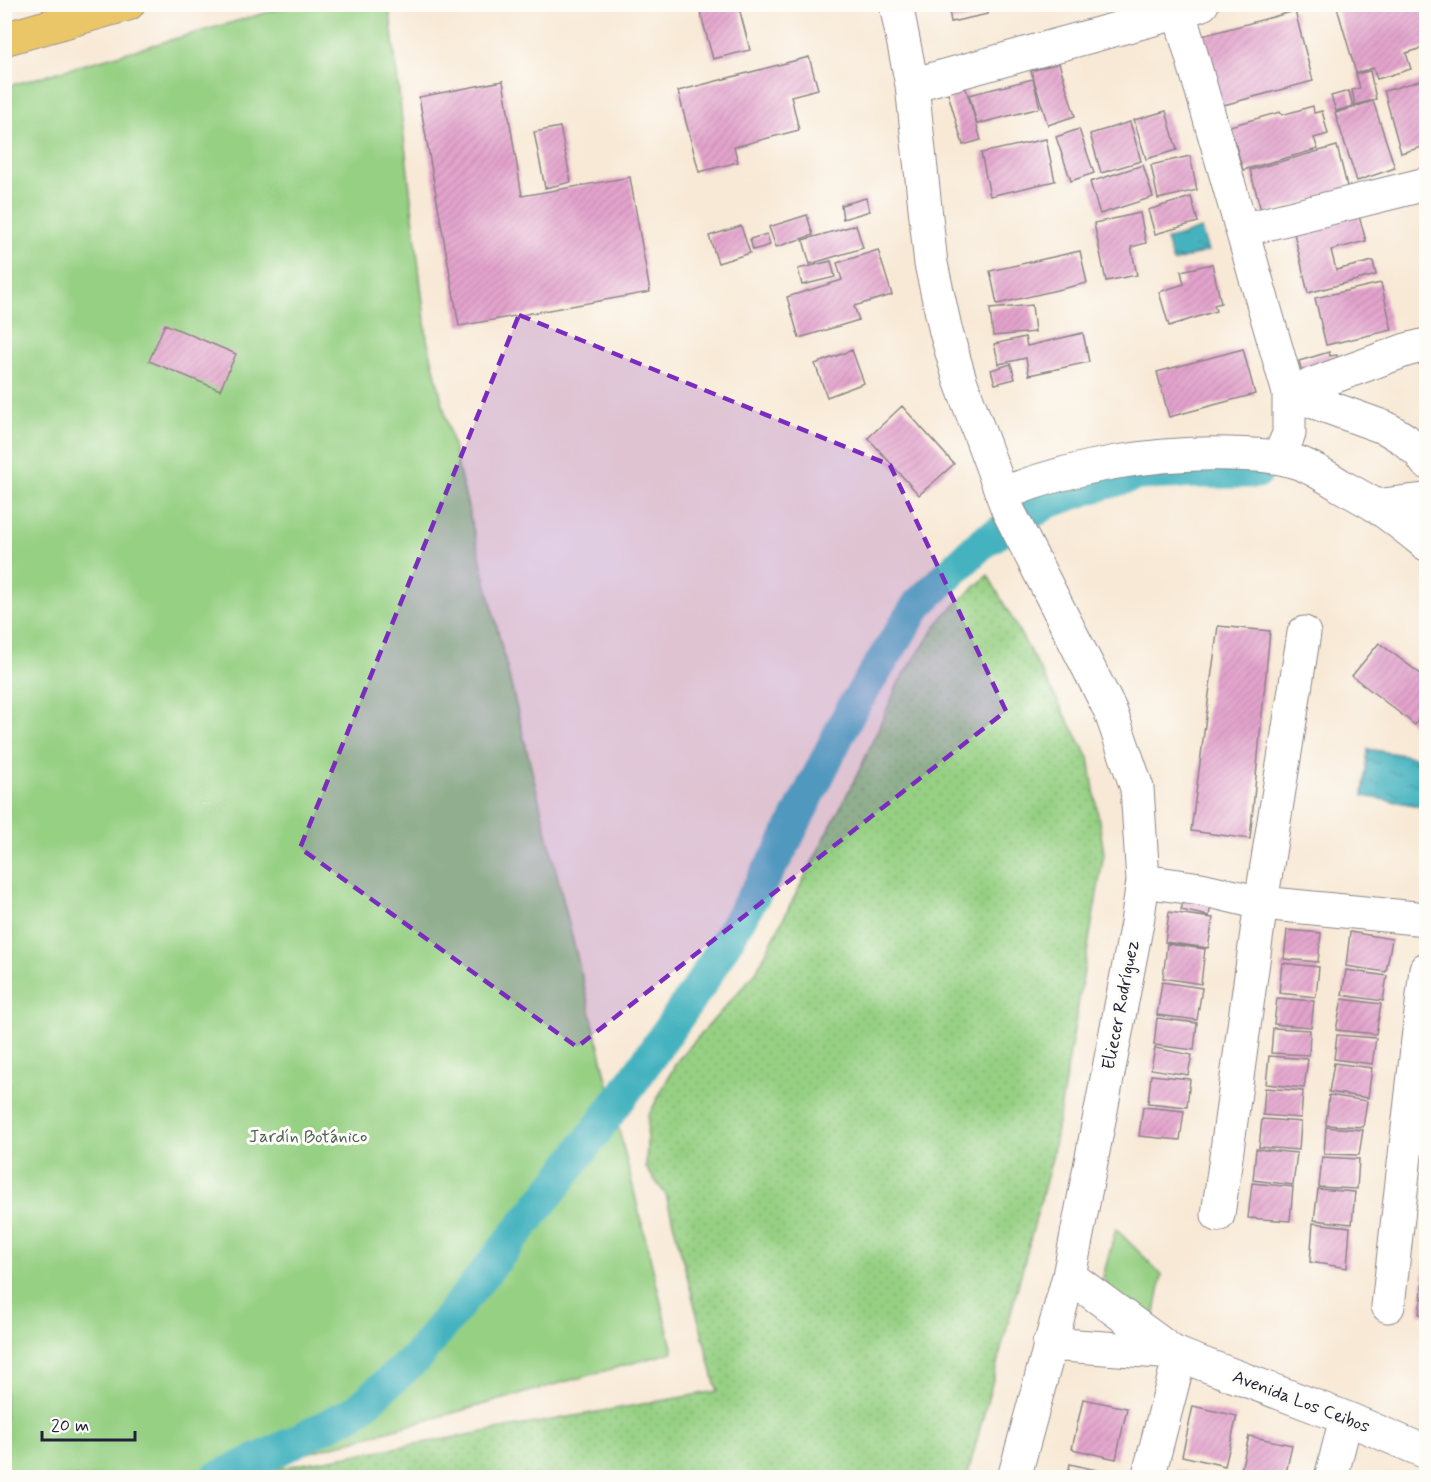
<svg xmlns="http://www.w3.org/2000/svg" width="1431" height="1482" font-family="Mynerve,sans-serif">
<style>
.grass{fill:url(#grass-dots);stroke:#5c795f;stroke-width:1.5}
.green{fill:#96d083;stroke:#5c795f;stroke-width:1.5}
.water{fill:url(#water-ripples);stroke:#336a7d;stroke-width:1.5}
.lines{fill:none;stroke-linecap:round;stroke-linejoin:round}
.canal{stroke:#44b3bf;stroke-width:33}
.building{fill:url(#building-hatch)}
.minor-casing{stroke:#8d8688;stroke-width:35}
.major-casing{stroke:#8d8688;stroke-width:35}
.minor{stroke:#fff;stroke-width:33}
.major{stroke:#eac669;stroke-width:33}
.marked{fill:#7b2cbf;fill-opacity:0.2;stroke:#7b2cbf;stroke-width:4.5;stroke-dasharray:12 8;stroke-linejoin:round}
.labels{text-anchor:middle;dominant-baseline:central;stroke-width:6;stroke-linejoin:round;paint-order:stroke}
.street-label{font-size:18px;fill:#22223b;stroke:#fdfcf7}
.park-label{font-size:18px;fill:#4b5f54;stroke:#fdfcf7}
</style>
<defs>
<pattern id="grass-dots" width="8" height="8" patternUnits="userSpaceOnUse" patternTransform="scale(1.5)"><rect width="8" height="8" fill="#96d083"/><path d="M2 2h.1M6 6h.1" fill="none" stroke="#81b272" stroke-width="1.8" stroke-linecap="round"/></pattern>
<pattern id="water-ripples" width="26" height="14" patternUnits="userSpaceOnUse" patternTransform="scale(1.5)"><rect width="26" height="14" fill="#44b3bf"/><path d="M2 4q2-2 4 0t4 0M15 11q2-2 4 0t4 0" fill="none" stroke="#38919c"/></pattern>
<pattern id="building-hatch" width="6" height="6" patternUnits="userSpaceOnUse" patternTransform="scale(1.5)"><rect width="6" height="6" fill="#e3a3cc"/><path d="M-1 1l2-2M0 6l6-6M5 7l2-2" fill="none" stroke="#c28cb0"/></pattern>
</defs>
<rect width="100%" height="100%" fill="#fdfcf7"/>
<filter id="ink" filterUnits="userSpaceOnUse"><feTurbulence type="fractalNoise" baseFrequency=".0167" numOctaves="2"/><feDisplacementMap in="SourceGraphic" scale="12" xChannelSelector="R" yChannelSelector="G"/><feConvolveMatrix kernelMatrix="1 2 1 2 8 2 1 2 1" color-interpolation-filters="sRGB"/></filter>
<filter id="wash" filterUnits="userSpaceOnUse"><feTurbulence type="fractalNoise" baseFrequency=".008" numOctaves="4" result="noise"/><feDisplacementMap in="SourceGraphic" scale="24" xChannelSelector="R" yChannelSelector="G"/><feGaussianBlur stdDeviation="1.35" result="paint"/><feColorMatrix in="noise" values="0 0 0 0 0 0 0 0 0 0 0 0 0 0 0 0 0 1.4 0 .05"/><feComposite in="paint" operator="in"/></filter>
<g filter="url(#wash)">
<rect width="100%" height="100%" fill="#f8e9d6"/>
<path class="grass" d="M 988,575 L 1089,758 L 1104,853 L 1052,1158 L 967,1477 L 228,1477 L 717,1391 L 666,1195 L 646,1168 L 648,1117 L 677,1061 L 756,972 L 861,767 L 899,682 L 943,616 Z"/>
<path class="green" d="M 293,5 L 389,5 L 427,339 L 673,1352 L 221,1477 L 5,1478 L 5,87 Z
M 1116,1229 L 1162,1275 L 1154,1318 L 1111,1293 L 1103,1277 Z"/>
<path class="water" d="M 1201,229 L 1208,251 L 1173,262 L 1166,240 Z
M 1368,749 L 1426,759 L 1426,807 L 1363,796 Z"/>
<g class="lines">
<path class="canal" d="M 216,1478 L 270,1454 L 356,1411 L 417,1357 L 561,1178 L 633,1081 L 702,982 L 782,848 L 851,710 L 918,604 L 983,542 L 1049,502 L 1092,487 L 1138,474 L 1201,472 L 1257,472"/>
</g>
<g id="blocks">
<path class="building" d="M 698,4 L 738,4 L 750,50 L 713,59 Z
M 948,4 L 986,4 L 988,14 L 951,22 Z
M 1336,4 L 1426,4 L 1426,47 L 1406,53 L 1411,69 L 1377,79 L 1373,68 L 1356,73 Z
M 1295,11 L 1313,81 L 1220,106 L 1202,36 Z
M 809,57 L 818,89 L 791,96 L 799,130 L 734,147 L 738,162 L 699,172 L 678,91 Z
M 1059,63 L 1075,116 L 1048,125 L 1031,71 Z
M 1370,71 L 1376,99 L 1355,105 L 1352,90 L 1360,88 L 1356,74 Z
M 1033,79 L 1040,108 L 977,124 L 969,95 Z
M 1426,79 L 1426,146 L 1401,153 L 1384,91 Z
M 503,81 L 522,196 L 630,177 L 650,292 L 459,326 L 419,97 Z
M 965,85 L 981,140 L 963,145 L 947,90 Z
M 1349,91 L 1353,106 L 1336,111 L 1331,96 Z
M 1373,101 L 1395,168 L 1357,181 L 1335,113 Z
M 1313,106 L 1314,113 L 1322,111 L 1328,134 L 1314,138 L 1318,149 L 1243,170 L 1230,126 L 1280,112 L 1282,115 Z
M 1166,111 L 1177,150 L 1146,159 L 1134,120 Z
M 1130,122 L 1141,161 L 1101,173 L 1090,134 Z
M 560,127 L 571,182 L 545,188 L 534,132 Z
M 1079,129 L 1094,173 L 1071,181 L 1056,137 Z
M 1046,139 L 1055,181 L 990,196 L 981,153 Z
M 1337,146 L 1348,190 L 1262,214 L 1250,170 Z
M 1190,156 L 1197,190 L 1158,199 L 1151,165 Z
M 1143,165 L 1153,197 L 1100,214 L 1090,182 Z
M 1191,197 L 1198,222 L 1155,234 L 1148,210 Z
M 866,198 L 870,211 L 843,219 L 841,205 Z
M 1140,213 L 1146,243 L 1131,247 L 1137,275 L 1106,281 L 1094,223 Z
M 807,215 L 813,235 L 776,247 L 769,227 Z
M 1359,216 L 1366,241 L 1331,250 L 1336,270 L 1373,261 L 1376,275 L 1308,293 L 1294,233 Z
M 856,225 L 863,248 L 810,264 L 803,240 Z
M 741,226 L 750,253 L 718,263 L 709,236 Z
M 767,234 L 770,245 L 753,250 L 750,239 Z
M 878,250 L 892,295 L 854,306 L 859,320 L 799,338 L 787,297 L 842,280 L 837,263 Z
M 1080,251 L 1087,283 L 997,304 L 990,271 Z
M 831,261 L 835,277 L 802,285 L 798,269 Z
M 1212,264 L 1221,303 L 1214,305 L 1216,311 L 1169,326 L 1159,292 L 1184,284 L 1181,271 Z
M 1381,283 L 1392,330 L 1326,345 L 1315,298 Z
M 1032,305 L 1035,332 L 993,336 L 990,309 Z
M 165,324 L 236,354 L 220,390 L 149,361 Z
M 1083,333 L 1089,362 L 1029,375 L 1026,358 L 999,364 L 994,344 L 1025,337 L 1027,346 Z
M 1243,349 L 1255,394 L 1169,417 L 1157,372 Z
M 852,350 L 864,383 L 827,397 L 815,364 Z
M 1329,352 L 1330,356 L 1337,355 L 1341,368 L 1304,379 L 1299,361 Z
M 1011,364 L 1015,379 L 995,384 L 991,370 Z
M 902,406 L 954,464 L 919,495 L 868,438 Z
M 1218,626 L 1270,631 L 1250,839 L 1191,831 Z
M 1379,643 L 1426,678 L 1426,709 L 1415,725 L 1352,676 Z
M 1186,889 L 1213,894 L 1209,916 L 1181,910 Z
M 1169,912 L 1213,918 L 1208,948 L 1165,942 Z
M 1287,930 L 1321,933 L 1318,962 L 1284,959 Z
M 1350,932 L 1392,939 L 1386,972 L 1346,966 Z
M 1167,944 L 1205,949 L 1201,984 L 1163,978 Z
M 1282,963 L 1319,967 L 1316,997 L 1279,993 Z
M 1346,970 L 1387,976 L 1383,1001 L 1342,995 Z
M 1162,982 L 1202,988 L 1197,1020 L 1157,1015 Z
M 1277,998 L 1314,1001 L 1311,1027 L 1274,1024 Z
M 1342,999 L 1381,1004 L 1376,1034 L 1336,1030 Z
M 1157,1018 L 1197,1023 L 1194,1050 L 1154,1045 Z
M 1273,1028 L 1310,1030 L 1309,1055 L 1271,1053 Z
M 1337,1035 L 1376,1038 L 1372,1064 L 1334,1059 Z
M 1155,1048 L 1192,1055 L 1188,1075 L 1151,1069 Z
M 1269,1056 L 1308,1059 L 1304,1088 L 1266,1084 Z
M 1334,1063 L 1372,1068 L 1368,1098 L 1329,1092 Z
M 1151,1075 L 1190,1079 L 1187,1107 L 1148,1103 Z
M 1265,1088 L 1303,1091 L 1301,1118 L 1263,1115 Z
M 1329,1095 L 1367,1101 L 1363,1127 L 1326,1125 Z
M 1143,1107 L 1184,1111 L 1180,1140 L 1139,1136 Z
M 1262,1119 L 1301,1122 L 1299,1150 L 1259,1147 Z
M 1326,1127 L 1363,1130 L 1359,1155 L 1324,1154 Z
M 1256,1149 L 1297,1153 L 1293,1185 L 1253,1180 Z
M 1322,1157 L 1359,1159 L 1357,1189 L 1319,1187 Z
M 1252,1183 L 1293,1187 L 1290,1221 L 1248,1218 Z
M 1318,1189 L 1355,1192 L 1352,1224 L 1314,1220 Z
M 1313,1223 L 1350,1227 L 1347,1268 L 1310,1262 Z
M 1425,1260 L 1426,1260 L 1426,1278 L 1423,1277 Z
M 1423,1280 L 1426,1280 L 1426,1297 L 1421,1297 Z
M 1421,1299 L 1426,1300 L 1426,1314 L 1419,1314 Z
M 1083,1399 L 1127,1408 L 1116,1459 L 1072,1449 Z
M 1193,1406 L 1237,1416 L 1225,1466 L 1182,1456 Z
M 1249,1436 L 1292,1445 L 1285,1478 L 1239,1478 Z
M 1070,1464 L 1114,1474 L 1113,1478 L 1067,1478 Z
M 1176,1470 L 1208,1476 L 1208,1478 L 1175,1478 Z"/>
</g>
</g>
<g filter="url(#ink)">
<use href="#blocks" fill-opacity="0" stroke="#8d8688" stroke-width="1.5"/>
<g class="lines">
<defs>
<path id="minor" d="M 896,4 L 912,85 L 931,264 L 946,332 L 960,380 L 1008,510 L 1110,710 L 1137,788 L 1143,881 L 1137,923 L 1069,1276 L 1014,1478
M 1179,12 L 1289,393 L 1289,434 L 1279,457
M 912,85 L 1179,12 L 1202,4
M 1242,230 L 1426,184
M 1289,393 L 1386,428 L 1404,439 L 1420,453 L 1426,462
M 1289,393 L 1406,350 L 1426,345
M 1002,494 C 1074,465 1154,452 1231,454 C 1254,455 1277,455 1299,463 C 1315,469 1329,478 1343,487 C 1354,493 1365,499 1375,505 C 1393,517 1410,531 1426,544
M 1376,506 L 1426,500
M 1143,881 L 1201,889 L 1261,903 L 1426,919
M 1218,1215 L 1261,903 L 1304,633
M 1069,1276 L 1174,1353 L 1346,1418 L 1426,1452
M 1388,1306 L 1426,969
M 1049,1344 L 1174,1353
M 1148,1478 L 1180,1355
M 1331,1478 L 1346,1418"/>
<path id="major" d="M 4,39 L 128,4"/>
</defs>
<use href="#minor" class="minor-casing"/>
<use href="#major" class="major-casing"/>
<use href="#minor" class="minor"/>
<use href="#major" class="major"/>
</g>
</g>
<path class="marked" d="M 519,315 L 890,465 L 1006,711 L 577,1047 L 300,848 Z"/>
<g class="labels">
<g class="street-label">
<text transform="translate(1121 1005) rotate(-79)">Eliecer Rodríguez</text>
<text transform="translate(1301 1402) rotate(21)">Avenida Los Ceibos</text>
</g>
<g class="park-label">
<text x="308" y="1137">Jardín Botánico</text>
</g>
</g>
<rect width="1431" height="1482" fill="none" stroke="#fdfcf7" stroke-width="24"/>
<path d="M42 1431v9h93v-9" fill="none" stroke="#22223b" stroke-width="3"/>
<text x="51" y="1431" font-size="18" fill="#22223b" stroke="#fdfcf7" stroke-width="4.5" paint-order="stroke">20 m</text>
</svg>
